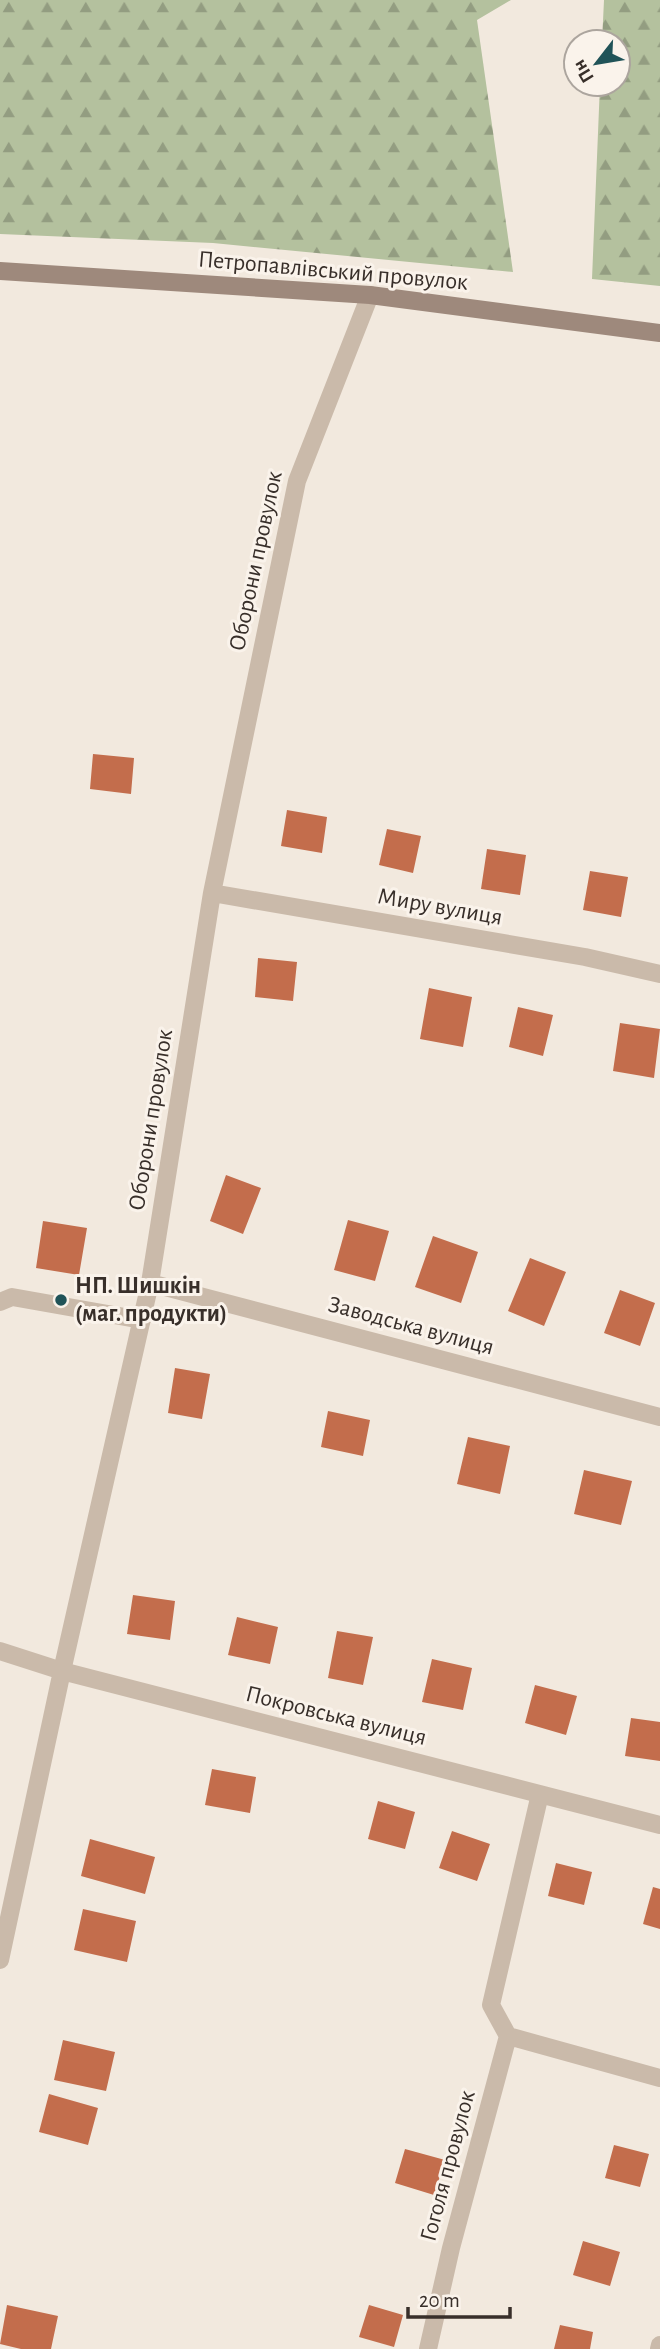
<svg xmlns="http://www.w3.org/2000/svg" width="660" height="2349" font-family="'Alegreya Sans',sans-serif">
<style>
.forest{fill:url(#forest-firs)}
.building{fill:#c36d4c}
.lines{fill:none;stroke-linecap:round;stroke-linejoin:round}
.lane{stroke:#cabaaa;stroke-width:18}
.street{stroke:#cabaaa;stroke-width:18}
.secondary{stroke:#9e897c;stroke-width:18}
.poi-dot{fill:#205358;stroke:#faf3eb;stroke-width:2.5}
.labels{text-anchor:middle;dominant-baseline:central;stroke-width:6;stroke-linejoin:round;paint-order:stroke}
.street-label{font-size:24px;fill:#382f2a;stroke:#faf3eb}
.poi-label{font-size:24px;font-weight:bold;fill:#382f2a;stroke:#faf3eb;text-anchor:start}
</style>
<defs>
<pattern id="forest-firs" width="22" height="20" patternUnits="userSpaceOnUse" patternTransform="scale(1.75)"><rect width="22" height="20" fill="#b4c19e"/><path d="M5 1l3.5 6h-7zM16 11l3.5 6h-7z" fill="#939d81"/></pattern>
</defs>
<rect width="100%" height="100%" fill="#f2e9de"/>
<path class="forest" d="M 0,0 L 511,0 L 477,20 L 513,272 L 213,243 L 0,234 Z
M 604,0 L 660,0 L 660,286 L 592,279 L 600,84 L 618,84 L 618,42 L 602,42 Z"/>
<path class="building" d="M 93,754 L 134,758 L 131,794 L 90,789 Z
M 287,810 L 327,817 L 322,853 L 281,846 Z
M 387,829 L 421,836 L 413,873 L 379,865 Z
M 487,849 L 526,855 L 520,895 L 481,889 Z
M 590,871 L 628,877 L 621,917 L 583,910 Z
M 258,958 L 297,962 L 293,1001 L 255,997 Z
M 429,988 L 472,997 L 463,1047 L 420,1039 Z
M 518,1007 L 553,1015 L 543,1056 L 509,1047 Z
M 620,1023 L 660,1029 L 654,1078 L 613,1071 Z
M 226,1175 L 261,1188 L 243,1234 L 210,1221 Z
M 348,1220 L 389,1231 L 375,1281 L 334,1270 Z
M 43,1221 L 87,1228 L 79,1275 L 36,1268 Z
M 433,1236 L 478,1252 L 461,1303 L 415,1287 Z
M 530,1258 L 566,1272 L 544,1326 L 508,1311 Z
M 620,1290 L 655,1303 L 640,1346 L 604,1333 Z
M 175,1368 L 210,1374 L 202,1419 L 168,1413 Z
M 328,1411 L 370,1420 L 363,1456 L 321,1447 Z
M 468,1437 L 510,1446 L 500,1494 L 457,1484 Z
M 584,1470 L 632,1481 L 621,1525 L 574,1514 Z
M 133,1595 L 175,1601 L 170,1640 L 127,1634 Z
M 237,1617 L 278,1627 L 270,1664 L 228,1655 Z
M 337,1631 L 373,1637 L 363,1685 L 328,1678 Z
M 432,1659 L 472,1668 L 463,1710 L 422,1702 Z
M 535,1685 L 577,1696 L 566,1735 L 525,1723 Z
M 631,1718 L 660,1722 L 660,1761 L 625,1756 Z
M 212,1769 L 256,1777 L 250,1813 L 205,1805 Z
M 378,1801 L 415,1812 L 405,1849 L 368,1839 Z
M 452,1831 L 490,1844 L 477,1881 L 439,1868 Z
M 90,1839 L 155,1857 L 145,1894 L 81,1876 Z
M 556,1863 L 592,1872 L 584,1905 L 548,1896 Z
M 653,1887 L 660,1889 L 660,1929 L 643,1924 Z
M 83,1909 L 136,1921 L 127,1962 L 74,1950 Z
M 63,2040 L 115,2052 L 106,2091 L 54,2080 Z
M 49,2094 L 98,2108 L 88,2145 L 39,2132 Z
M 614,2145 L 649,2154 L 640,2187 L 605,2178 Z
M 405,2149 L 445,2160 L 434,2195 L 395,2183 Z
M 583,2241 L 620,2252 L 610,2286 L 573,2275 Z
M 7,2305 L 58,2316 L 51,2349 L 21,2349 L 0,2344 Z
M 369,2305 L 403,2315 L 394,2347 L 359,2337 Z
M 560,2325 L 593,2332 L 590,2349 L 554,2349 Z"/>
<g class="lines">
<path class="lane" d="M 0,1302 L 12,1297 L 142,1320"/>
<path class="street" d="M 212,893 L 585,957 L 660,974
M 150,1283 L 660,1417
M 0,1651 L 62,1671 L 660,1825
M 540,1794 L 491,2005 L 508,2036 L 660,2078
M 0,1960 L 62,1671 L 150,1283 L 212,893 L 297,481 L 370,295
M 428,2349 L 451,2248 L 508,2036
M 659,2349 L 660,2345"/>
<path class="secondary" d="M 0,271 L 370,295 L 660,333"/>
</g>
<circle class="poi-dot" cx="61" cy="1300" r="7"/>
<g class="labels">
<g class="street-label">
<text transform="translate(333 271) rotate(5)">Петропавлівський провулок</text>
<text transform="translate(256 561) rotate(-78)">Оборони провулок</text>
<text transform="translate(440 907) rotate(10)">Миру вулиця</text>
<text transform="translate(151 1120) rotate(-81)">Оборони провулок</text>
<text transform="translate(411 1326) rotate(15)">Заводська вулиця</text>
<text transform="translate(336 1716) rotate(14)">Покровська вулиця</text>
<text transform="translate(448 2166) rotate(-75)">Гоголя провулок</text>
</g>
<g class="poi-label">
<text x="75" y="1286">НП. Шишкін<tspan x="75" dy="28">(маг. продукти)</tspan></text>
</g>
</g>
<g transform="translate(597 63) rotate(239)"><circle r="33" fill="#faf3eb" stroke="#aca59e" stroke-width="2"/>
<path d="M0-5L12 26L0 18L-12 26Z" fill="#205358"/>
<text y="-10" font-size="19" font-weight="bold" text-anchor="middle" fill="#382f2a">Пн</text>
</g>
<path d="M408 2307v10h102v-10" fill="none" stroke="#382f2a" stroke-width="3.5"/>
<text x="419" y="2307" font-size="21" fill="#382f2a" stroke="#faf3eb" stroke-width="5" paint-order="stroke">20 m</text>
</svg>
